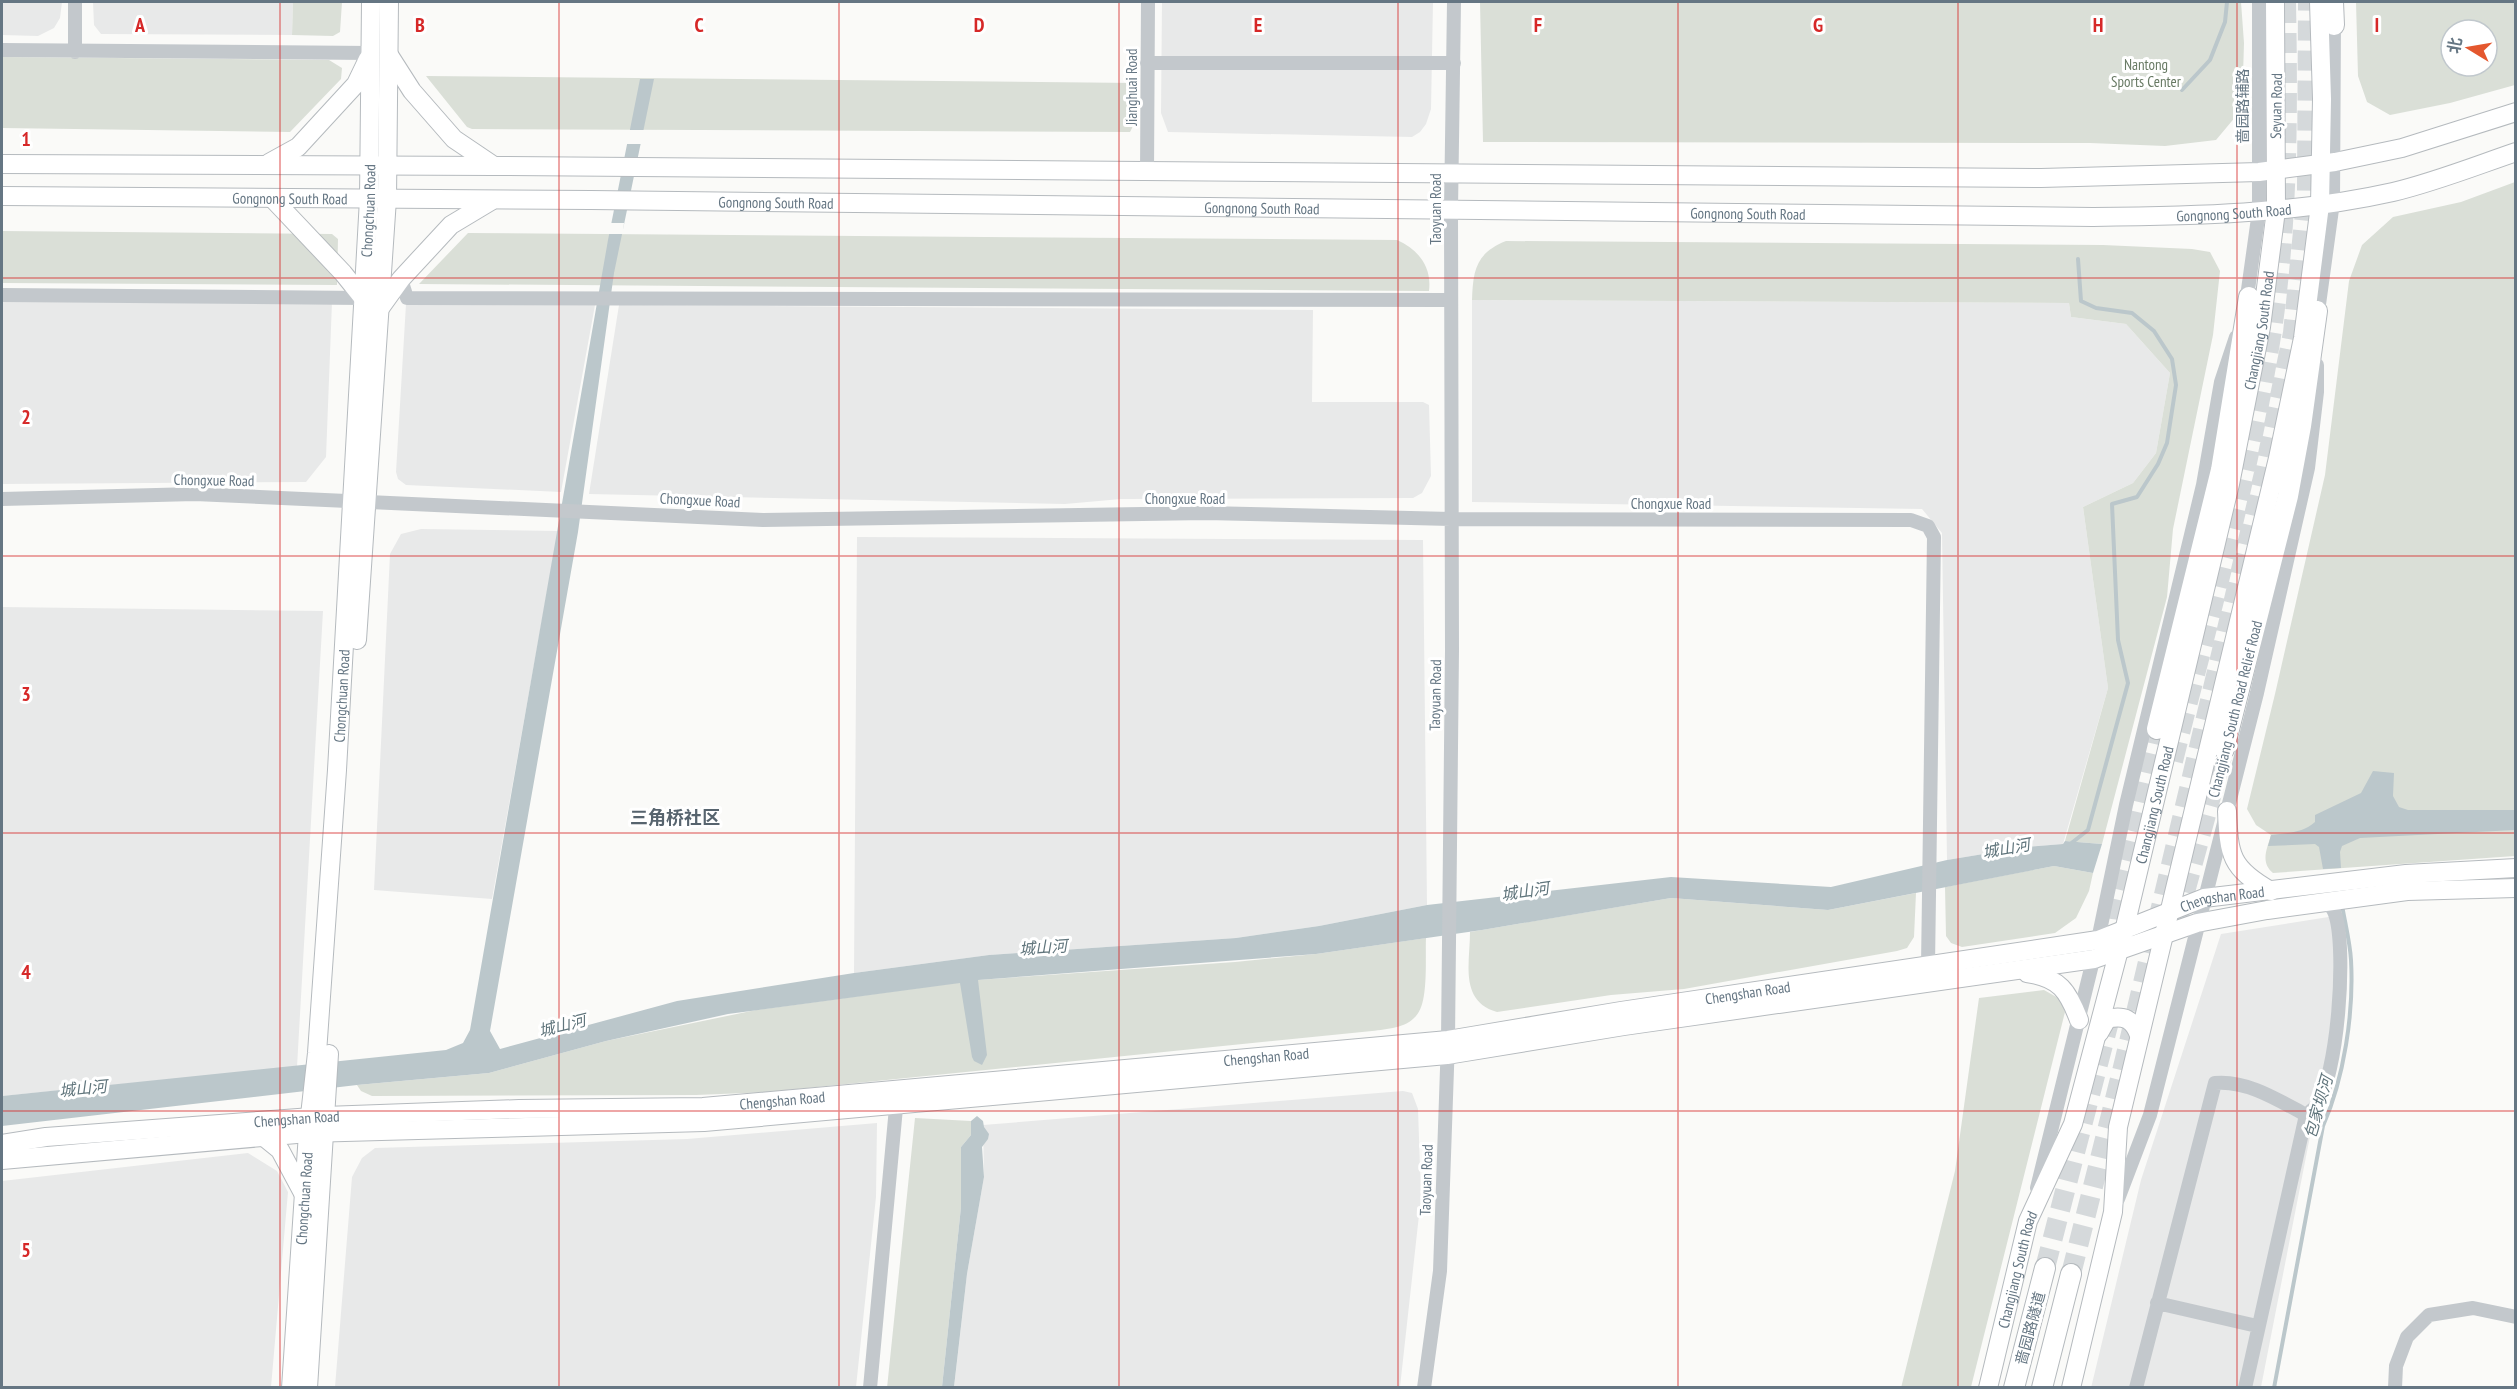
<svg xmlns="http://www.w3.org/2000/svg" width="2517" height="1389" font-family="'PT Sans Narrow','Noto Sans SC',sans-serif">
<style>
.built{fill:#e8e9e9}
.green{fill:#dadfd7;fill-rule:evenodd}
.water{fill:#bbc7cb}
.pier{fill:#fafaf8}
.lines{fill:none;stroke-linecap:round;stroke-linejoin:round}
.stream{stroke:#bbc7cb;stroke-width:4}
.highway-tunnel{stroke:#d5d9db;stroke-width:20;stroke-dasharray:20 10;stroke-linecap:butt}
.major-casing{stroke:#b5babe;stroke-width:20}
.highway-casing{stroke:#b4b9bd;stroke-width:22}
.minor{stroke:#c3c8cc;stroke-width:14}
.major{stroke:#fff;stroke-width:18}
.highway{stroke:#fff;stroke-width:20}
.grid{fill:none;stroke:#d62828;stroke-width:1.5;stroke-opacity:0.55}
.labels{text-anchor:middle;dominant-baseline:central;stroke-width:6;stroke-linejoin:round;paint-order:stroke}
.park-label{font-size:15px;fill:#687a64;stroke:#fff}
.street-label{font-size:15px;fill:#657683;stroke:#fff}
.water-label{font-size:16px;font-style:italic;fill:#60757c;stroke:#fff}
.quarter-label{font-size:18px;font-weight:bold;fill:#57646e;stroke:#fff}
.grid-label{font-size:20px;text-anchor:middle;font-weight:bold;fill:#d62828;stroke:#fff;stroke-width:6;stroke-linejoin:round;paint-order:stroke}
</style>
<rect width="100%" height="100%" fill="#fafaf8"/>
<path class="built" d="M 2,2 L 62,2 L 60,18 L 54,28 L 38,36 L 2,35 Z
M 93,2 L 293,2 L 292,35 L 101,34 L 94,25 Z
M 1162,2 L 1433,2 L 1431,109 L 1426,124 L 1420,132 L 1412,137 L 1168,132 L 1161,113 Z
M 1472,300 L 2069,303 L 2071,317 L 2126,324 L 2170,373 L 2156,453 L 2133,483 L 2083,507 L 2108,688 L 2063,844 L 2026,847 L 1947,860 L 1942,533 L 1922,509 L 1472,502 Z
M 2,301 L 332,302 L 326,457 L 306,482 L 2,484 Z
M 406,304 L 595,305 L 561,492 L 406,485 L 398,479 L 396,472 Z
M 619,305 L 1313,310 L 1312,402 L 1423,402 L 1429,405 L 1431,476 L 1422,493 L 1413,498 L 1121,499 L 1065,504 L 589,494 Z
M 421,529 L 558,531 L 492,899 L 374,890 L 390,554 L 401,534 Z
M 857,537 L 1423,540 L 1427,905 L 1319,926 L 1236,938 L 989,955 L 854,973 Z
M 2,607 L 323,611 L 297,1067 L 2,1096 Z
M 2341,915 L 2339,1054 L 2327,1100 L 2313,1121 L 2261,1387 L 2091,1388 L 2141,1180 L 2221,934 Z
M 1403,1091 L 1412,1093 L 1418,1109 L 1421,1197 L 1400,1387 L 954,1388 L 967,1274 L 984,1177 L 983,1125 Z
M 877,1123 L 876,1197 L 856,1387 L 335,1387 L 352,1177 L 362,1158 L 375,1148 L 687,1139 Z
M 248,1153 L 277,1171 L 288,1192 L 271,1387 L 2,1387 L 2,1181 Z"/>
<path class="green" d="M 293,2 L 342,2 L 340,32 L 333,36 L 292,35 Z
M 1480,2 L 2241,2 L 2244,43 L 2242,109 L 2216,140 L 2165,146 L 2090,143 L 1483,142 Z
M 2356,2 L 2515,2 L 2515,85 L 2450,103 L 2390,115 L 2367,102 L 2358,76 ZM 2451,30 L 2487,30 L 2487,66 L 2451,66 Z
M 2,57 L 329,60 L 342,68 L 341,79 L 290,132 L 2,128 Z
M 426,76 L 1136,83 C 1136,99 1139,117 1130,132 L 472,129 L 467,127 Z
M 2515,182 L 2515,856 L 2273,873 C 2260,862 2267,849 2271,835 L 2256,825 L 2247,809 L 2275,694 L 2325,475 L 2349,281 L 2362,245 L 2393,217 L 2461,202 Z
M 2,231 L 332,234 L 338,239 L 337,285 L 2,283 Z
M 468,233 L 1397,240 C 1419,250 1432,267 1429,291 L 419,284 Z
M 1506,241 L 2103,245 L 2192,249 L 2210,252 L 2220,271 L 2213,335 L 2173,529 L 2167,597 L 2102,844 L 2065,841 L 2108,688 L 2083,507 L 2133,483 L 2156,453 L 2170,373 L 2126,324 L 2071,317 L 2069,303 L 1472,300 C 1473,270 1476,253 1506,241 Z
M 2054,866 L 2093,873 L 2089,891 L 2076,918 L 2055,933 L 1962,947 L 1951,943 L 1946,936 L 1945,887 Z
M 1916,893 L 1914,937 L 1907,948 L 1897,951 L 1684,989 L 1611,995 L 1497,1012 C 1459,1001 1470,963 1470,932 L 1671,898 L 1828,910 Z
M 1426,938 C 1425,957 1429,1003 1416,1016 C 1406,1028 1387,1029 1372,1031 L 767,1092 L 696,1095 L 372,1096 L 361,1091 L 357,1085 L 489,1073 L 606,1041 L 756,1010 L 977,980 L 1235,962 L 1316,954 Z
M 2044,990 L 2060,999 L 2065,1012 L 1971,1387 L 1901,1388 L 1955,1171 L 1979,998 Z
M 915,1118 L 971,1121 L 971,1135 L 961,1147 L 961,1207 L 942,1387 L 887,1388 Z"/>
<path class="water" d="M 640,79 L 654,79 L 614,273 L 578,532 L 490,1031 L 500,1049 L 677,1001 L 854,973 L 989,955 L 1236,938 L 1319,926 L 1427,905 L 1671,877 L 1831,887 L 1947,860 L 2026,847 L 2063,844 L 2065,841 L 2102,844 L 2093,873 L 2054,866 L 1828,910 L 1671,898 L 1482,930 L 1316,954 L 978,980 L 987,1055 L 982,1065 L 974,1061 L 972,1057 L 960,983 L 728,1014 L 606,1041 L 489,1073 L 357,1085 L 2,1126 L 2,1096 L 446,1050 L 463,1043 L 470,1030 L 608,240 Z
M 2373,771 L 2394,773 L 2393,796 L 2399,807 L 2408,810 L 2515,810 L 2515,830 L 2360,838 L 2342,846 L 2340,852 L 2341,868 L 2323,869 L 2319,847 L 2315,844 L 2268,846 L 2271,835 C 2286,833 2303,833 2315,822 L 2315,815 L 2361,793 Z
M 977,1116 L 983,1121 L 984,1127 L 989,1134 L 988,1139 L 982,1147 L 984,1177 L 967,1274 L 954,1387 L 942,1387 L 961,1207 L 961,1147 L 971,1135 L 971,1121 Z"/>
<path class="pier" d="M 627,130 L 645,130 L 644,144 L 625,144 Z
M 609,223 L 624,223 L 623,234 L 608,234 Z"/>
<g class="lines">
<path class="stream" d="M 2182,90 L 2210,60 L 2225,22 L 2227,2
M 2069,845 L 2088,830 L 2128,683 L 2118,640 L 2112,504 L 2137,497 L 2158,464 L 2167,443 L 2176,385 L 2172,359 L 2154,331 L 2132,313 L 2096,308 L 2081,301 L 2078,259
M 2274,1388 L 2323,1126 C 2344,1078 2354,1013 2351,960 C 2350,942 2345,923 2342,905"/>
<path class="highway-tunnel" d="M 2173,761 C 2209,616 2251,471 2273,323 C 2288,216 2288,109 2286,2
M 2177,921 L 2224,749
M 2110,949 L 2115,908 L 2157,729
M 2045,1268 L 2111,1014
M 2071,1274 L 2124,1063 L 2265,469 L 2293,333 L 2307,191 L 2308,2"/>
<defs>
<g id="major">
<path d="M 389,55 L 412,91 L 454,139 L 494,166"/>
<path d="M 269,163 L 298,147 L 356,84 L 368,59"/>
<path d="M 2,164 L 494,166 L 2041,178 L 2259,172 L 2335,162 L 2402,148 L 2516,112"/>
<path id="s1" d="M 2,196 L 591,200 L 2093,217 C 2194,216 2295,214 2393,192 C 2435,182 2475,166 2516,152"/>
<path d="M 272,198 L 343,273 L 363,298"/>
<path d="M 378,311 L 401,279 L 451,225 L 491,201"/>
<path d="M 357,640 L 387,199 L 389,2"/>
<path d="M 2227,811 C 2229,855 2230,868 2271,891"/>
<path d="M 2027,973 C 2060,978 2068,991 2079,1020"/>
<path d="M 2099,1033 L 2107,1019 C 2124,1015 2133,1019 2139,1035"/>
<path d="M 264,1137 L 280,1150 L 303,1193"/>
<path id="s2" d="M 2,1144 L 46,1137 L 325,1116 L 519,1109 L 703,1107 L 1448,1040 L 1621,1011 L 2098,940 L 2204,898 L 2406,874 L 2516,868"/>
<path d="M 2,1160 L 308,1133 L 704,1122 L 1447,1055 L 1624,1026 L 2094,959 L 2197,923 L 2267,910 L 2407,891 L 2516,888"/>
<path id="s3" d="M 291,1388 L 308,1133 L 317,1053 L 337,770 L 369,199 L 371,2"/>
<path d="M 308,1388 L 329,1054"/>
<path id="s4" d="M 1988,1388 L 2028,1221 L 2073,1124 L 2124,931 L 2230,484 L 2261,327 L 2276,210 L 2275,2"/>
<path d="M 2071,1388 L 2113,1212 L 2118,1127 L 2278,458 L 2303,338 L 2320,205 L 2322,99 L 2319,2"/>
</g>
<path id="highway" d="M 2333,2 L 2334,25
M 2157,729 L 2221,470 L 2249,297
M 2224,749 L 2288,496 L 2301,426 L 2317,311
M 2014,1388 L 2045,1268
M 2042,1388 L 2071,1274"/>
</defs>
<use href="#major" class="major-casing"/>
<use href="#highway" class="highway-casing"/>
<path class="minor" d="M 2,50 L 370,53
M 75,52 L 75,2
M 1147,63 L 1454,63
M 1147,173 L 1148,2
M 401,279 L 407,298 L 1451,300
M 2,295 L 363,298
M 2246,304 L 2259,211 L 2259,2
M 2317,319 L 2333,202 L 2334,18
M 2,499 L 195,494 L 763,520 L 1206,513 L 1451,519 L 1911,520 L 1928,526 L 1934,537 L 1928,966
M 2037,1188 L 2098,940 L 2126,805 L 2203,485 L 2221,382 L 2236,337
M 2118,1199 L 2150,1115 L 2257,693 L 2308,468 L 2317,392 L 2317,365
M 2157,1303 L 2257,1326
M 870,1388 L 897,1097
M 1424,1388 L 1440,1271 L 1448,1040 L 1452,650 L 1451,210 L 1454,2
M 2136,1388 L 2215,1083 C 2247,1080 2278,1100 2306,1115
M 2245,1388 L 2306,1115 C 2309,1112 2314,1109 2316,1106 C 2338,1077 2347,948 2335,914 C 2334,910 2330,906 2328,902
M 2395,1388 L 2396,1366 L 2407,1337 L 2429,1315 L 2473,1308 L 2516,1317"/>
<use href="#major" class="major"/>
<use href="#highway" class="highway"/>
</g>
<path class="grid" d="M 280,2 L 280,1388M 559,2 L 559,1388M 839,2 L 839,1388M 1119,2 L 1119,1388M 1398,2 L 1398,1388M 1678,2 L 1678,1388M 1958,2 L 1958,1388M 2237,2 L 2237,1388M 2,278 L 2516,278M 2,556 L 2516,556M 2,833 L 2516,833M 2,1111 L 2516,1111"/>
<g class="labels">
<g class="park-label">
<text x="2146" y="64">Nantong<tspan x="2146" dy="17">Sports Center</tspan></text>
</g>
<g class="street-label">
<text transform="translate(1131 87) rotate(-90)">Jianghuai Road</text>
<text transform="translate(2242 106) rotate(-90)">啬园路辅路</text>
<text transform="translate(2276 106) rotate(-89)">Seyuan Road</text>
<text stroke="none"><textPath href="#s1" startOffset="288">Gongnong South Road</textPath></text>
<text stroke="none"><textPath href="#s1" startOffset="774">Gongnong South Road</textPath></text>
<text stroke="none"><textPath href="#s1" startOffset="1260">Gongnong South Road</textPath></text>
<text transform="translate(1435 209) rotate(-90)">Taoyuan Road</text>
<text stroke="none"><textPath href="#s3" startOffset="1180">Chongchuan Road</textPath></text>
<text stroke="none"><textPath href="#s1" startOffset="2232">Gongnong South Road</textPath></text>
<text stroke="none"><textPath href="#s1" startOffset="1746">Gongnong South Road</textPath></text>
<text stroke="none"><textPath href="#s4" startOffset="1094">Changjiang South Road</textPath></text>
<text transform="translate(214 480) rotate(1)">Chongxue Road</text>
<text x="1185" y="498">Chongxue Road</text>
<text transform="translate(700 500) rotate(3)">Chongxue Road</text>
<text x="1671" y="503">Chongxue Road</text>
<text stroke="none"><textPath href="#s3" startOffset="694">Chongchuan Road</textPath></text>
<text transform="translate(1435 695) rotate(-89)">Taoyuan Road</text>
<text transform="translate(2235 709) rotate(-76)">Changjiang South Road Relief Road</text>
<text stroke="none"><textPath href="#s4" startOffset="608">Changjiang South Road</textPath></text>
<text stroke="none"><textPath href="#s2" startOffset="2240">Chengshan Road</textPath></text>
<text stroke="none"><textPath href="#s2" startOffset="1754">Chengshan Road</textPath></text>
<text stroke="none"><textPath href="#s2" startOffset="1268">Chengshan Road</textPath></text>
<text stroke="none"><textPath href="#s2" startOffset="782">Chengshan Road</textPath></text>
<text stroke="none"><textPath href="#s2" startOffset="296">Chengshan Road</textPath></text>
<text transform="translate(1426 1180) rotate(-88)">Taoyuan Road</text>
<text stroke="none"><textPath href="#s3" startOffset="190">Chongchuan Road</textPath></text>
<text stroke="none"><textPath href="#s4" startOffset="122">Changjiang South Road</textPath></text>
<text transform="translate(2030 1328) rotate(-75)">啬园路隧道</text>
</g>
<g class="water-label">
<text transform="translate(2006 848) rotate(-10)">城山河</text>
<text transform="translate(1525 891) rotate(-8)">城山河</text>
<text transform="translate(1043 947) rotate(-4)">城山河</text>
<text transform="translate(562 1025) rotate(-14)">城山河</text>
<text transform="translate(83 1088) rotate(-6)">城山河</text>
<text transform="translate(2318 1107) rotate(-74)">包家坝河</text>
</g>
<g class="quarter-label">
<text x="675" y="817">三角桥社区</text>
</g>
</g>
<g class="grid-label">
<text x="140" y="32">A</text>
<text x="420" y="32">B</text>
<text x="699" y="32">C</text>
<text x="979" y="32">D</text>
<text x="1258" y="32">E</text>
<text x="1538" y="32">F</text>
<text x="1818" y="32">G</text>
<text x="2098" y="32">H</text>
<text x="2377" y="32">I</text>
<text x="26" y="146">1</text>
<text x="26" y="424">2</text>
<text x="26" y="701">3</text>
<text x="26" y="979">4</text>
<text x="26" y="1257">5</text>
</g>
<rect width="2517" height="1389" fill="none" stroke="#657683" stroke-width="6"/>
<g transform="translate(2469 48) rotate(281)"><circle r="28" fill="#ffffff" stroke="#c1c8cd" stroke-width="1.5"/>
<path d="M0-4.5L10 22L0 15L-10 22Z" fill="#e4572e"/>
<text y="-9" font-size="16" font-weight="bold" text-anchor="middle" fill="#657683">北</text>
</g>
</svg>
